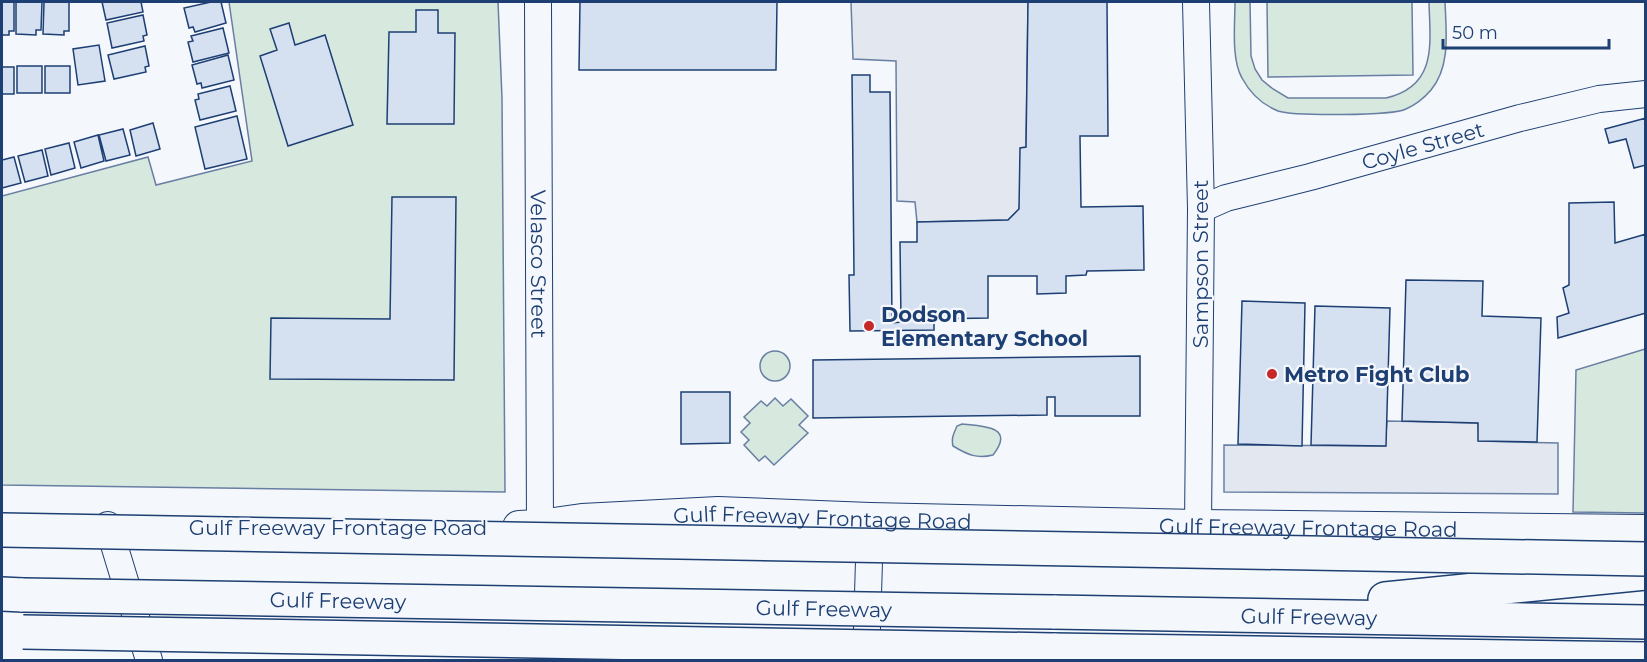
<svg xmlns="http://www.w3.org/2000/svg" width="1647" height="662" font-family="Montserrat,sans-serif">
<style>
.green{fill:#d7e8df;stroke:#687fa3;stroke-width:1.5}
.parking{fill:#e3e8f0;stroke:#687fa3;stroke-width:1.5}
.building{fill:#d5e0f0;stroke:#1d3f73;stroke-width:1.5}
.lines{fill:none;stroke-linecap:round;stroke-linejoin:round}
.minor-casing{stroke:#1d3f73;stroke-width:28}
.major-casing{stroke:#1d3f73;stroke-width:34}
.highway-casing{stroke:#1d3f73;stroke-width:36}
.minor{stroke:#f4f7fb;stroke-width:26}
.major{stroke:#f4f7fb;stroke-width:32}
.highway{stroke:#f4f7fb;stroke-width:33}
.highway-bridge-casing{stroke:#1d3f73;stroke-width:36;stroke-linecap:butt}
.highway-bridge{stroke:#f4f7fb;stroke-width:33}
.poi-dot{fill:#c62828;stroke:#f4f7fb;stroke-width:2}
.labels{text-anchor:middle;dominant-baseline:central;stroke-width:4.5;stroke-linejoin:round;paint-order:stroke}
.street-label{font-size:21px;fill:#1d3f73;stroke:#f4f7fb}
.poi-label{font-size:21px;font-weight:bold;fill:#1d3f73;stroke:#f4f7fb;text-anchor:start}
</style>
<rect width="100%" height="100%" fill="#f4f7fb"/>
<path class="green" d="M 229,2 L 498,2 L 502,98 L 505,492 L 2,485 L 2,196 L 148,157 L 156,185 L 252,161 Z
M 1235,2 L 1250,2 L 1251,56 L 1255,69 L 1262,80 L 1273,89 L 1288,98 L 1386,98 C 1438,86 1430,43 1429,2 L 1445,2 C 1446,31 1451,66 1431,90 C 1425,97 1415,105 1406,109 C 1392,116 1293,116 1278,111 C 1263,105 1250,93 1242,78 C 1231,59 1235,24 1235,2 Z
M 1267,2 L 1412,2 L 1413,75 L 1268,77 Z
M 1645,349 L 1645,513 L 1573,512 L 1576,370 Z
M760 366a15 15 0 1 1 30 0a15 15 0 1 1-30 0Z
M 775,398 L 783,406 L 791,399 L 808,416 L 799,425 L 808,433 L 774,465 L 765,456 L 759,461 L 744,445 L 749,440 L 741,432 L 750,423 L 744,417 L 761,401 L 767,406 Z
M 962,424 C 982,426 1016,426 993,455 C 977,459 968,455 953,446 C 951,438 954,433 957,426 Z"/>
<path class="parking" d="M 851,2 L 1028,2 L 1026,147 L 1019,209 L 1008,220 L 917,222 L 915,202 L 897,201 L 896,61 L 853,59 Z
M 1387,421 L 1478,423 L 1479,441 L 1558,443 L 1558,494 L 1224,492 L 1224,445 L 1385,446 Z"/>
<path class="building" d="M 2,2 L 14,2 L 14,31 L 9,31 L 9,35 L 2,35 Z
M 16,2 L 42,2 L 41,30 L 36,30 L 36,35 L 16,34 Z
M 44,2 L 69,2 L 69,31 L 64,31 L 64,35 L 43,34 Z
M 102,2 L 141,2 L 143,12 L 106,20 Z
M 211,2 L 221,2 L 226,23 L 195,32 L 193,27 L 189,28 L 184,8 Z
M 580,2 L 777,2 L 776,70 L 579,70 Z
M 1028,2 L 1107,2 L 1108,136 L 1080,136 L 1081,207 L 1143,206 L 1144,270 L 1087,271 L 1086,275 L 1066,276 L 1066,293 L 1037,294 L 1037,276 L 988,276 L 988,318 L 934,319 L 934,330 L 850,331 L 849,275 L 854,275 L 852,75 L 870,75 L 870,92 L 890,92 L 892,323 L 901,322 L 900,242 L 917,242 L 917,222 L 1008,220 L 1019,209 L 1020,148 L 1026,147 Z
M 416,10 L 438,10 L 438,33 L 455,33 L 454,124 L 387,124 L 389,32 L 416,32 Z
M 143,15 L 147,35 L 143,36 L 144,41 L 112,48 L 107,23 Z
M 289,23 L 295,45 L 325,35 L 353,125 L 288,146 L 260,56 L 277,50 L 270,29 Z
M 223,28 L 229,53 L 193,62 L 188,42 L 193,41 L 191,36 Z
M 99,45 L 105,81 L 78,85 L 73,49 Z
M 145,46 L 149,66 L 145,67 L 146,72 L 114,79 L 108,55 Z
M 228,55 L 234,80 L 202,88 L 201,83 L 197,84 L 192,65 Z
M 17,66 L 42,66 L 42,93 L 17,93 Z
M 45,66 L 70,66 L 70,93 L 45,93 Z
M 2,67 L 14,67 L 14,94 L 2,94 Z
M 230,86 L 236,111 L 200,120 L 195,100 L 199,99 L 198,94 Z
M 237,116 L 247,159 L 205,169 L 195,127 Z
M 1646,118 L 1646,165 L 1634,168 L 1626,139 L 1609,143 L 1605,129 Z
M 153,123 L 160,149 L 136,156 L 130,130 Z
M 123,129 L 130,155 L 106,161 L 99,135 Z
M 98,135 L 104,161 L 81,168 L 74,142 Z
M 69,143 L 75,168 L 51,175 L 45,149 Z
M 42,150 L 48,176 L 25,182 L 18,156 Z
M 14,157 L 21,183 L 2,188 L 2,160 Z
M 392,197 L 456,197 L 454,380 L 270,379 L 271,318 L 390,319 Z
M 1614,202 L 1615,243 L 1646,234 L 1646,313 L 1558,338 L 1557,317 L 1569,313 L 1563,288 L 1569,285 L 1569,203 Z
M 1406,280 L 1483,281 L 1482,316 L 1541,318 L 1537,442 L 1478,441 L 1478,423 L 1402,421 Z
M 1242,301 L 1305,303 L 1302,446 L 1238,444 Z
M 1315,306 L 1390,308 L 1386,446 L 1311,445 Z
M 1140,356 L 1140,416 L 1055,416 L 1055,397 L 1047,397 L 1047,415 L 813,418 L 813,360 Z
M 681,392 L 730,392 L 730,443 L 681,444 Z"/>
<g class="lines">
<defs>
<g id="minor">
<path id="s1" d="M 538,2 L 540,526"/>
<path d="M 1196,2 L 1201,209 L 1198,526"/>
<path id="s2" d="M 1201,209 L 1226,198 L 1310,177 L 1520,118 L 1599,99 L 1646,94"/>
<path d="M 108,525 L 149,660"/>
<path d="M 866,660 L 870,528"/>
</g>
<g id="major">
<path id="s3" d="M 519,527 L 540,526 L 582,520 L 718,513 L 870,519 L 1198,526 L 1646,531"/>
</g>
<g id="highway">
<path d="M 2,594 L 23,595"/>
<path d="M 1385,599 L 1646,573"/>
<path id="s4" d="M 1053,612 L 1646,622"/>
<path d="M 1053,650 L 1646,659"/>
</g>
</defs>
<use href="#minor" class="minor-casing"/>
<use href="#major" class="major-casing"/>
<use href="#highway" class="highway-casing"/>
<use href="#minor" class="minor"/>
<use href="#major" class="major"/>
<use href="#highway" class="highway"/>
<defs>
<g id="highway-bridge">
<path d="M 2,530 L 1646,559"/>
<path id="s5" d="M 23,595 L 1053,612"/>
<path d="M 23,632 L 1053,650"/>
</g>
</defs>
<use href="#highway-bridge" class="highway-bridge-casing"/>
<use href="#highway-bridge" class="highway-bridge"/>
</g>
<g class="poi-dot">
<circle cx="869" cy="326" r="6"/>
<circle cx="1272" cy="374" r="6"/>
</g>
<g class="labels">
<g class="street-label">
<text stroke="none"><textPath href="#s2" startOffset="231">Coyle Street</textPath></text>
<text stroke="none"><textPath href="#s1" startOffset="262">Velasco Street</textPath></text>
<text transform="translate(1200 264) rotate(-90)">Sampson Street</text>
<text stroke="none"><textPath href="#s3" startOffset="304">Gulf Freeway Frontage Road</textPath></text>
<text x="338" y="527">Gulf Freeway Frontage Road</text>
<text stroke="none"><textPath href="#s3" startOffset="790">Gulf Freeway Frontage Road</textPath></text>
<text stroke="none"><textPath href="#s5" startOffset="315">Gulf Freeway</textPath></text>
<text stroke="none"><textPath href="#s5" startOffset="801">Gulf Freeway</textPath></text>
<text stroke="none"><textPath href="#s4" startOffset="256">Gulf Freeway</textPath></text>
</g>
<g class="poi-label">
<text x="881" y="314">Dodson<tspan x="881" dy="24">Elementary School</tspan></text>
<text x="1284" y="374">Metro Fight Club</text>
</g>
</g>
<rect width="1647" height="662" fill="none" stroke="#1d3f73" stroke-width="6"/>
<path d="M1443 39v9h166v-9" fill="none" stroke="#1d3f73" stroke-width="3"/>
<text x="1452" y="39" font-size="18" fill="#1d3f73" stroke="#f4f7fb" stroke-width="4.5" paint-order="stroke">50 m</text>
</svg>
